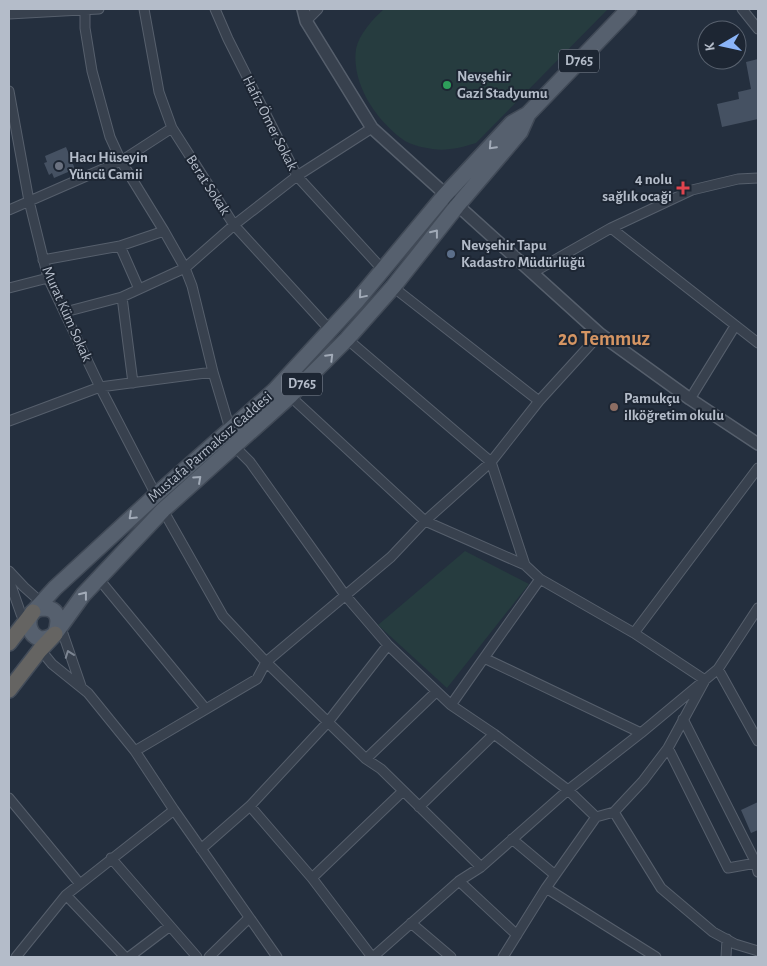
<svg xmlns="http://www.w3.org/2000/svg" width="767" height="966" font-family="'Alegreya Sans',sans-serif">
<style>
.green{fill:#263c3f}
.building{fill:#455162}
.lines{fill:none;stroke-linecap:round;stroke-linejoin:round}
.minor-casing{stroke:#565f6c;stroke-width:11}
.tertiary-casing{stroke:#565f6c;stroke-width:14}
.primary-casing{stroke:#414a57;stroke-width:18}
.trunk-casing{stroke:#434c59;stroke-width:18}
.minor{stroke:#38414e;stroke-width:9}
.tertiary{stroke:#38414e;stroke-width:11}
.primary{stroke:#56606e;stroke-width:15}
.trunk{stroke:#656462;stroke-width:15}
.oneway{stroke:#a1aab7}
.oneway2{stroke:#7c8592}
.leisure-dot{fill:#2e9e5b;stroke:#1d2633;stroke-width:2}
.worship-dot{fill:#6b7280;stroke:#1d2633;stroke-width:2}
.health-dot{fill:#e0444e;stroke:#1d2633;stroke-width:2}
.service-dot{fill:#5c6f8a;stroke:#1d2633;stroke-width:2}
.education-dot{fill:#8d6e63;stroke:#1d2633;stroke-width:2}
.labels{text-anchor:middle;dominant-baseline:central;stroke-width:4;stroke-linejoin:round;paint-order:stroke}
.shield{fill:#1d2633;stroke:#878f9c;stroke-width:1}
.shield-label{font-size:14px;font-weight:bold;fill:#b4bcc9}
.poi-label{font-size:15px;font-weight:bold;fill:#b4bcc9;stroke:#1d2633;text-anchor:start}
.street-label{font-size:15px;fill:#b4bcc9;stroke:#1d2633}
.district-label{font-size:20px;font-weight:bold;fill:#d59563;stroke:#1d2633}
</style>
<rect width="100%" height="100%" fill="#242f3e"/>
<path class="green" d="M 384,9 L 608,9 L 476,143 C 460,148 444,152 427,148 C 420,147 410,144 405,141 C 377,122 351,84 356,49 C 359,34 373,19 384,9 Z
M 465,551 L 529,584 L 447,688 L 378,625 Z"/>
<path class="building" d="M 758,59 L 758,119 L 722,127 L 717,104 L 739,99 L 738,92 L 751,89 L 746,62 Z
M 66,147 L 75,169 L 54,178 L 52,173 L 49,175 L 44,163 L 47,162 L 45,156 Z
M 758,802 L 758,830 L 751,833 L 741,810 Z"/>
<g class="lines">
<defs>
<path id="minor" d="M 85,9 L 85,28 L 92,71 L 110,137 L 121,161 L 164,231 L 185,268 L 192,286 L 213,372 L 230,429
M 144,9 L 159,92 L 172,128 L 234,225 L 330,330
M 215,9 L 228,39 L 297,176 L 383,270
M 742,9 L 758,29
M 9,14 L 99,9
M 306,21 L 318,9
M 9,91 L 29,201 L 48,278 L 100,387 L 156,495
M 9,210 L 121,161 L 172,128
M 611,228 L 758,343
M 120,246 L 139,289
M 43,260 L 120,246 L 164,231
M 532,273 L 611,228 L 692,190 L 738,179 L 758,178
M 393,287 L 539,401
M 9,288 L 48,278
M 122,297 L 133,383
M 65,312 L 122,297 L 185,268 L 234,225 L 297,176 L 372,128
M 347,339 L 491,462 L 525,565
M 290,396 L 425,521 L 525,565 L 540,579 L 634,633
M 690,399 L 735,326
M 9,421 L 100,387 L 213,372
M 235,447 L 250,462 L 345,595 L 388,645 L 451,705 L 494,734 L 568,790 L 596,817 L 614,812 L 661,888 L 713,932 L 735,944 L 758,951
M 163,510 L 223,616 L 266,662 L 366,759 L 381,769 L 481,867
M 9,571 L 24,587 L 43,604
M 98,578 L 205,708
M 9,580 L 21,614 L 27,625
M 60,625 L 81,686
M 39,648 L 52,664 L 88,693 L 135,751 L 174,810 L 277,957
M 484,658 L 540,579
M 718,669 L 758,741
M 451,705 L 484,658 L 641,733
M 683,719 L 756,863 L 758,872
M 668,748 L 728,868 L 756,863
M 135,751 L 257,679 L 266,662 L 391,557 L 425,521 L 491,462 L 539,401 L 600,334
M 366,759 L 436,692
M 9,798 L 80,884
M 250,806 L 312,878 L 372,957
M 419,807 L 494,734
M 614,812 L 643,781 L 668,748 L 705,680 L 634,633 L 758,468
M 512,839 L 555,875
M 201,849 L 250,806 L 328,722 L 388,645
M 111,858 L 197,957
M 312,878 L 403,791
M 459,881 L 517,935
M 546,888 L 656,957
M 66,895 L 125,957
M 411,923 L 451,957
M 16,957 L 66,895 L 174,810
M 129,957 L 170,926
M 209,957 L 249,918
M 373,957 L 459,881 L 481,867 L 568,790 L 641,733 L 718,669 L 758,608
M 503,957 L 546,888 L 596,817
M 726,957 L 727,939"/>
<path id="tertiary" d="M 303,9 L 306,21 L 372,128 L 600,334 L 690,399 L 758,444"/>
<path id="primary" d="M 33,612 L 55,588 L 156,495 L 274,391 L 356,302 L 445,195 L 512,123 L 528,114 L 629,9
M 55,634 C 60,622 60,608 43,608 C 18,609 29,653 55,634 L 83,595 L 163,510 L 290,396 L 347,339 L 393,287 L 457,206 L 520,132 L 528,114"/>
<path id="trunk" d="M 9,643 L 33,612
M 9,690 L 40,650 L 55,634"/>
</defs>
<use href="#minor" class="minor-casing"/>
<use href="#tertiary" class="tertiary-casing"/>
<use href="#primary" class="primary-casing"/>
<use href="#trunk" class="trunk-casing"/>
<use href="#minor" class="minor"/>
<use href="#tertiary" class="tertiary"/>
<use href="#primary" class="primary"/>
<use href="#trunk" class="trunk"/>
</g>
<defs><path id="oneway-chevron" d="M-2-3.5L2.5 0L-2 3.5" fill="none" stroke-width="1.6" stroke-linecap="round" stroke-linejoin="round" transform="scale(1.25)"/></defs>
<g class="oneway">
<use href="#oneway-chevron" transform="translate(492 146) rotate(133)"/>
<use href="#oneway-chevron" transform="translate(435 233) rotate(-52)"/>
<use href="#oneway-chevron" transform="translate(362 295) rotate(130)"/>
<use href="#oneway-chevron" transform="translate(330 357) rotate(-45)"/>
<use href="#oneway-chevron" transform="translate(198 479) rotate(-42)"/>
<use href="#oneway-chevron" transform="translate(132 516) rotate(137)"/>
<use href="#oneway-chevron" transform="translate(84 595) rotate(-52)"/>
</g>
<use class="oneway2" href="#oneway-chevron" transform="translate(69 654) rotate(-110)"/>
<circle class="leisure-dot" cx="447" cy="85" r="5"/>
<circle class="worship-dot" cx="59" cy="166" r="5"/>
<path class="health-dot" d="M680.5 180.5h5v5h5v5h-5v5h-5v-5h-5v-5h5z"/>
<circle class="service-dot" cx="451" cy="254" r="5"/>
<circle class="education-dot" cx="614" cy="407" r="5"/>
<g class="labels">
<g class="shield">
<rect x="559" y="49.5" width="40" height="23" rx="4"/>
<rect x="282" y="372.5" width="40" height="23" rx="4"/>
</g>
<g class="shield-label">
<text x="579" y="61">D765</text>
<text x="302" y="384">D765</text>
</g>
<g class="poi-label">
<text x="457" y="76">Nevşehir<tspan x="457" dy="17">Gazi Stadyumu</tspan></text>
<text x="69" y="157">Hacı Hüseyin<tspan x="69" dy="17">Yüncü Camii</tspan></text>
<text x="672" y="179" text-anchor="end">4 nolu<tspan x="672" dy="17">sağlık ocaği</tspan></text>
<text x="461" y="245">Nevşehir Tapu<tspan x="461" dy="17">Kadastro Müdürlüğü</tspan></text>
<text x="624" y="398">Pamukçu<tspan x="624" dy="17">ilköğretim okulu</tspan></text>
</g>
<g class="street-label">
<text transform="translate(270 123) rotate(63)">Hafız Ömer Sokak</text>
<text transform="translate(208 185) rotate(57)">Berat Sokak</text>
<text transform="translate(67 314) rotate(66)">Murat Küm Sokak</text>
<text transform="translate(210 447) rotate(-41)">Mustafa Parmaksız Caddesi</text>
</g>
<g class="district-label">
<text x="604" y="339">20 Temmuz</text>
</g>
</g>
<rect width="767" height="966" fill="none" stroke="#b4bcc9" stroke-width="20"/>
<g transform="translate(722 45) rotate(261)"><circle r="24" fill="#1d2633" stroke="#59626f"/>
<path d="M0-4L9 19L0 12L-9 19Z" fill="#8ab4f8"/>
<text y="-8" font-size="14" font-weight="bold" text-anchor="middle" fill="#b4bcc9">K</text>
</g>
</svg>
